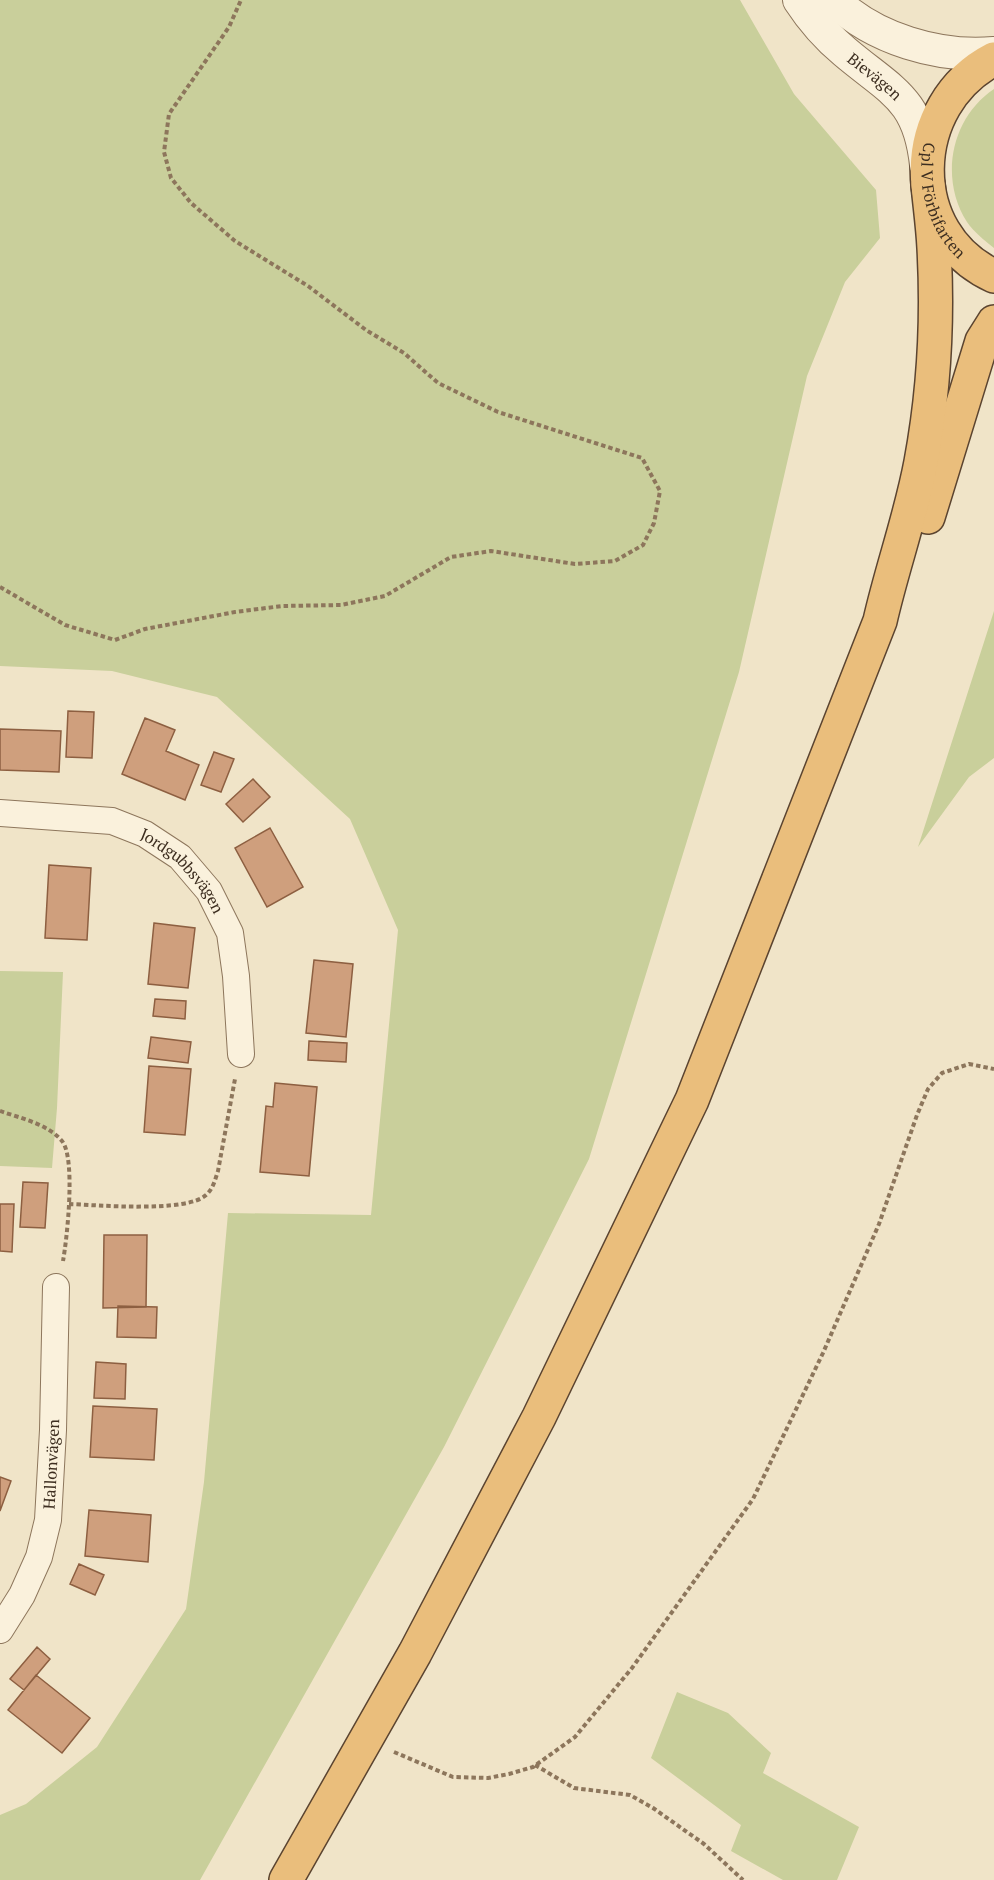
<svg xmlns="http://www.w3.org/2000/svg" width="994" height="1880" font-family="'PT Serif',serif">
<style>
.green{fill:#c9cf9b}
.building{fill:#cf9f7d;stroke:#8d5f41;stroke-width:1.5}
.lines{fill:none;stroke-linecap:round;stroke-linejoin:round}
.minor-casing{stroke:#8d765c;stroke-width:28}
.tertiary-casing{stroke:#8d765c;stroke-width:34}
.trunk-casing{stroke:#5b4430;stroke-width:36}
.path{stroke:#8d765c;stroke-width:4;stroke-dasharray:4.5 3;stroke-linecap:butt}
.minor{stroke:#faf1dc;stroke-width:26}
.tertiary{stroke:#faf1dc;stroke-width:32}
.trunk{stroke:#eabe7c;stroke-width:33}
.labels{text-anchor:middle;dominant-baseline:central;stroke-width:4.5;stroke-linejoin:round;paint-order:stroke}
.street-label{font-size:16px;fill:#3d2e20;stroke:#f7eed8}
</style>
<rect width="100%" height="100%" fill="#f0e4c8"/>
<path class="green" d="M 0,0 L 740,0 L 794,94 L 876,190 L 880,238 L 845,282 L 807,376 L 739,672 L 589,1159 L 444,1447 L 200,1880 L 0,1880 L 0,1815 L 26,1804 L 97,1747 L 186,1609 L 204,1482 L 228,1213 L 371,1215 L 398,930 L 350,819 L 217,697 L 112,671 L 0,666 Z
M 994,89 L 994,248 C 984,240 974,232 967,222 C 939,178 951,118 994,89 Z
M 994,611 L 994,758 L 969,777 L 918,847 Z
M 0,971 L 63,972 L 57,1108 L 52,1168 L 0,1166 Z
M 677,1692 L 728,1713 L 771,1753 L 763,1773 L 859,1827 L 837,1880 L 783,1880 L 731,1851 L 741,1825 L 651,1758 Z"/>
<path class="building" d="M 68,711 L 94,712 L 92,758 L 66,757 Z
M 145,718 L 175,730 L 166,751 L 199,765 L 185,800 L 122,774 Z
M 0,729 L 61,731 L 59,772 L 0,770 Z
M 214,752 L 234,759 L 221,792 L 201,785 Z
M 253,779 L 270,797 L 243,822 L 226,804 Z
M 270,828 L 303,887 L 267,907 L 235,848 Z
M 49,865 L 91,868 L 87,940 L 45,938 Z
M 154,923 L 195,928 L 188,988 L 148,984 Z
M 314,960 L 353,964 L 346,1037 L 306,1033 Z
M 155,999 L 186,1001 L 185,1019 L 153,1016 Z
M 151,1037 L 191,1042 L 188,1063 L 148,1058 Z
M 309,1041 L 347,1043 L 346,1062 L 308,1060 Z
M 149,1066 L 191,1069 L 185,1135 L 144,1132 Z
M 275,1083 L 317,1087 L 309,1176 L 260,1172 L 266,1106 L 273,1107 Z
M 23,1182 L 48,1183 L 45,1228 L 20,1227 Z
M 0,1204 L 14,1204 L 12,1252 L 0,1251 Z
M 104,1235 L 147,1235 L 146,1307 L 103,1308 Z
M 118,1306 L 157,1307 L 156,1338 L 117,1337 Z
M 96,1362 L 126,1364 L 125,1399 L 94,1398 Z
M 93,1406 L 157,1409 L 154,1460 L 90,1457 Z
M 0,1477 L 11,1481 L 0,1511 Z
M 89,1510 L 151,1515 L 148,1562 L 85,1556 Z
M 79,1564 L 104,1575 L 95,1595 L 70,1584 Z
M 37,1647 L 50,1659 L 24,1690 L 10,1679 Z
M 36,1675 L 90,1718 L 62,1753 L 8,1710 Z"/>
<g class="lines">
<defs>
<g id="minor">
<path id="s1" d="M 0,813 L 112,821 L 145,834 L 180,857 L 209,891 L 230,933 L 236,976 L 241,1054"/>
<path id="s2" d="M 0,1630 L 22,1595 L 39,1557 L 48,1520 L 53,1430 L 56,1287"/>
</g>
<g id="tertiary">
<path id="s3" d="M 799,0 C 812,20 827,37 845,52 C 891,91 919,98 926,165"/>
<path d="M 834,0 C 874,39 939,58 994,53"/>
</g>
<g id="trunk">
<path id="s4" d="M 994,59 C 907,104 903,234 994,276"/>
<path d="M 928,517 L 982,341 L 994,322"/>
<path d="M 286,1880 L 415,1653 L 539,1417 L 692,1100 L 880,621 C 892,568 911,516 921,462 C 934,392 938,320 934,248 C 933,227 930,206 928,185"/>
</g>
</defs>
<use href="#minor" class="minor-casing"/>
<use href="#tertiary" class="tertiary-casing"/>
<use href="#trunk" class="trunk-casing"/>
<path class="path" d="M 0,587 L 65,625 L 115,640 L 145,629 L 235,612 L 282,606 L 341,605 L 385,596 L 451,557 L 491,551 L 575,564 L 615,561 L 643,545 L 654,523 L 660,491 L 642,458 L 498,412 L 438,383 L 404,353 L 366,330 L 308,286 L 235,241 L 191,203 L 171,178 L 164,152 L 169,114 L 229,27 L 241,0
M 0,1111 C 20,1118 48,1124 62,1141 C 76,1158 67,1239 63,1261
M 69,1204 C 97,1205 187,1213 206,1195 C 213,1189 215,1180 218,1171 L 235,1079
M 394,1752 L 453,1777 L 488,1778 L 509,1774 L 533,1767 L 575,1737 L 632,1668 L 753,1499 L 823,1353 L 879,1224 L 917,1115 L 928,1089 L 942,1073 L 969,1064 L 994,1069
M 535,1765 L 574,1788 L 630,1795 L 653,1808 L 704,1844 L 743,1880"/>
<use href="#minor" class="minor"/>
<use href="#tertiary" class="tertiary"/>
<use href="#trunk" class="trunk"/>
</g>
<g class="labels">
<g class="street-label">
<text stroke="none"><textPath href="#s3" startOffset="108">Bievägen</textPath></text>
<text stroke="none"><textPath href="#s4" startOffset="170">Cpl V Förbifarten</textPath></text>
<text stroke="none"><textPath href="#s1" startOffset="201">Jordgubbsvägen</textPath></text>
<text stroke="none"><textPath href="#s2" startOffset="177">Hallonvägen</textPath></text>
</g>
</g>
</svg>
